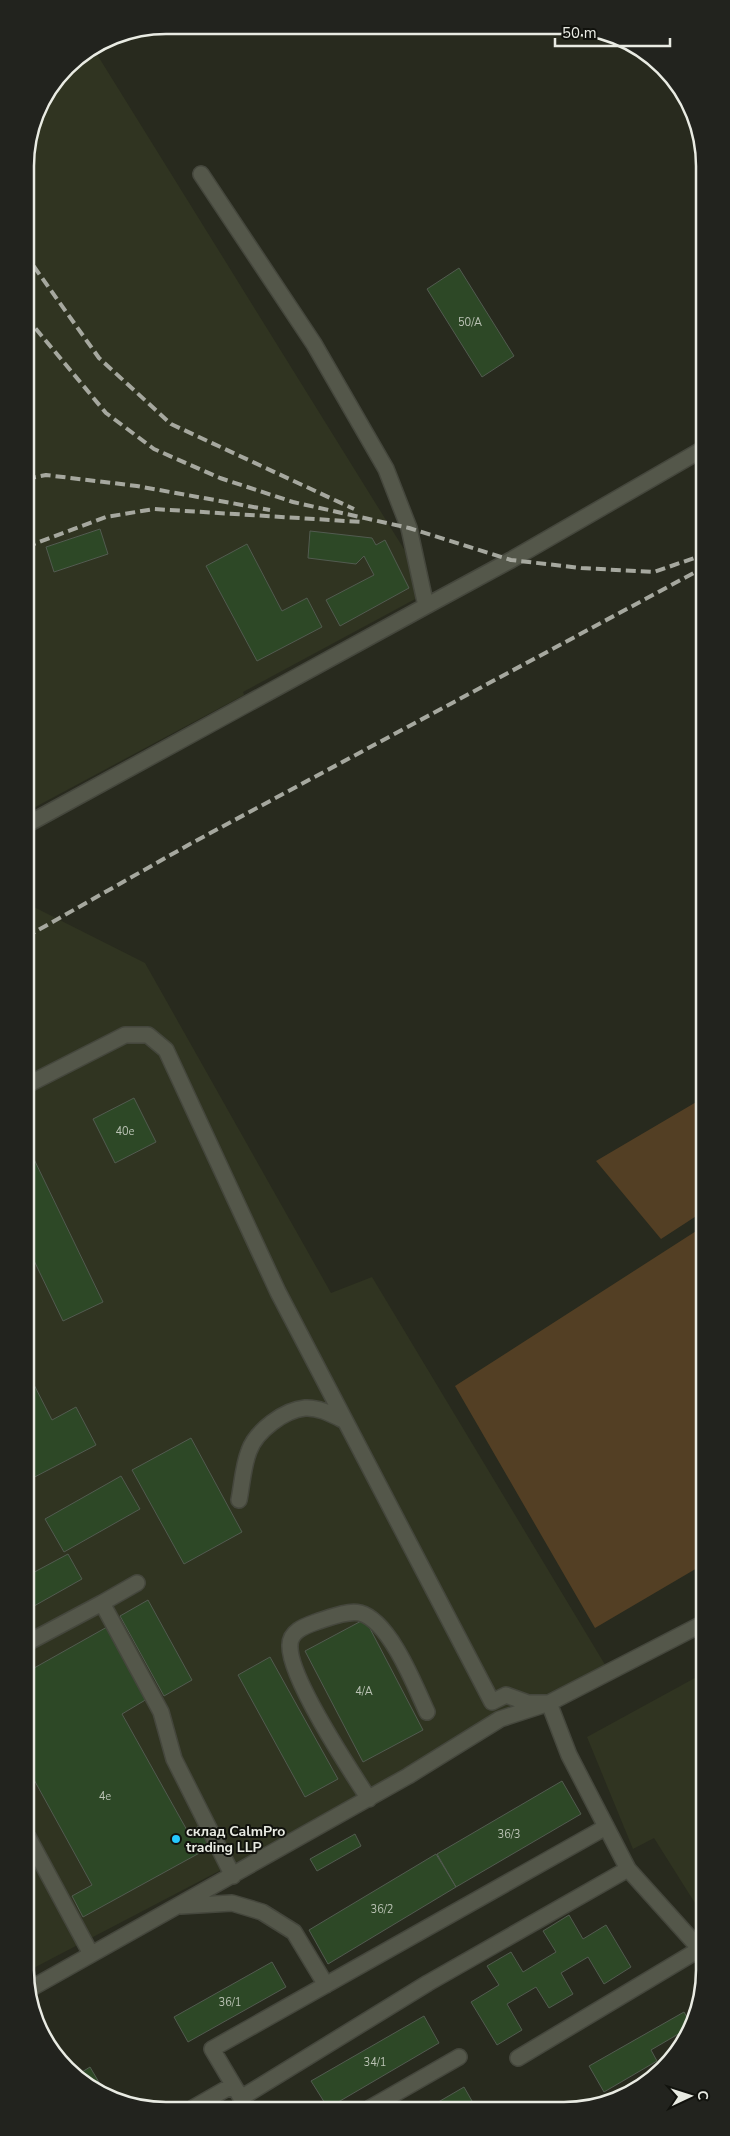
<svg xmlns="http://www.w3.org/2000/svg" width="730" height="2136" font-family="'Nunito Sans',sans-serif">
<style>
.built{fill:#303421}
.green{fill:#533f24}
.building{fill:#2d4826;stroke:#525b50}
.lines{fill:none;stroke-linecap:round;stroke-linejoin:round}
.minor-casing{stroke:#45473d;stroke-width:18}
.minor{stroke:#54574a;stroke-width:15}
.rail{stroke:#a6a89f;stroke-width:4;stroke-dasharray:10 5;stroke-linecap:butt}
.poi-dot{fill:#25c9fe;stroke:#11120d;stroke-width:2}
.labels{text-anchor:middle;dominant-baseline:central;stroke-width:4;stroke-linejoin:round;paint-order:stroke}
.number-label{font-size:11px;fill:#bac2b4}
.poi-label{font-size:14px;font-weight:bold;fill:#e9ebe3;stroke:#11120d;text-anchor:start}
.rim{fill:none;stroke:#e9ebe3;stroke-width:2.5}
</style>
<rect width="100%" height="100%" fill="#282a1e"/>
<path class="built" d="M 93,48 L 430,591 L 243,692 L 244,695 L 26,812 L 25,157 L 39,104 L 73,60 Z
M 26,903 L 145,963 L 331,1293 L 372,1277 L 607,1668 L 28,1971 Z
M 704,1673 L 705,1919 L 654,1838 L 633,1849 L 587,1737 Z"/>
<path class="green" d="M 698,1101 L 704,1110 L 704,1211 L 661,1239 L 596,1161 Z
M 704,1226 L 704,1564 L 595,1628 L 455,1386 Z"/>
<path class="building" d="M 459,268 L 514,356 L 482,377 L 427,289 Z
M 26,423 L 33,466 L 26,468 Z
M 100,529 L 108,554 L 54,572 L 46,547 Z
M 310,531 L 372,538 L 376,545 L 385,540 L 409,588 L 340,626 L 326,600 L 374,575 L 364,556 L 356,564 L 308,558 Z
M 247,544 L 282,611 L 307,598 L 322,627 L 257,661 L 206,566 Z
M 134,1098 L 156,1142 L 115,1163 L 93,1119 Z
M 31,1153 L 103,1302 L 63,1321 L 27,1246 L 27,1154 Z
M 27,1371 L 52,1420 L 76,1407 L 96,1445 L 27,1481 Z
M 191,1438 L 242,1532 L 184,1564 L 132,1470 Z
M 121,1476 L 140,1509 L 64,1552 L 45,1519 Z
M 68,1554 L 82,1579 L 27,1610 L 27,1576 Z
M 148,1600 L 192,1680 L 164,1696 L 120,1616 Z
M 365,1619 L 423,1730 L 363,1762 L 305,1651 Z
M 107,1627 L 147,1699 L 122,1714 L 188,1832 L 203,1824 L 214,1845 L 83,1917 L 72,1896 L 92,1885 L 27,1767 L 27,1672 Z
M 270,1657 L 338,1779 L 305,1797 L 238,1675 Z
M 562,1781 L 581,1814 L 456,1887 L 437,1854 Z
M 355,1834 L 361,1846 L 317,1871 L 310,1859 Z
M 436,1854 L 456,1887 L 328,1964 L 309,1930 Z
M 569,1915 L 583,1939 L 606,1925 L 631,1967 L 604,1984 L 588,1957 L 561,1973 L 573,1994 L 549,2008 L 536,1987 L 507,2004 L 522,2030 L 497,2045 L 471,2002 L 499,1985 L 487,1966 L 511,1952 L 523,1972 L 556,1952 L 543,1931 Z
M 272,1962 L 286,1987 L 188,2042 L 174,2017 Z
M 684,2012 L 692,2026 L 651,2050 L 657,2061 L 604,2092 L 589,2066 Z
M 424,2016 L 439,2043 L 328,2108 L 311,2081 Z
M 90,2067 L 103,2089 L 77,2075 Z
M 464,2087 L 476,2108 L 428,2108 Z"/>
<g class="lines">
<defs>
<path id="minor" d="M 426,606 L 511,560 L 703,449
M 26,825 L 426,606 L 409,528 L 386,469 L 314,344 L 201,174
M 27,1085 L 125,1035 L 148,1035 L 166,1050 L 278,1292 L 492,1702 L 506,1695 L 528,1703 L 549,1703
M 239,1500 C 242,1485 243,1466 249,1451 C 256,1431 284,1410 305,1408 C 319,1407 333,1415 345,1421
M 102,1603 L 137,1583
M 27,1643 L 102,1603 L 161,1712 L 174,1759 L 233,1876
M 549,1703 L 569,1755 L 628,1869 L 700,1949 L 705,1957
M 369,1799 C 350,1770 288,1676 290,1645 C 290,1631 305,1626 316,1622 C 329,1618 347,1610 360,1613 C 390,1621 415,1686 427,1712
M 28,1837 L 91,1954
M 181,1906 L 232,1903 L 262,1912 L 294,1932 L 326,1985
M 28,1990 L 408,1776 L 500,1719 L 549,1703 L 704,1623
M 518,2058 L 700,1949
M 241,2098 L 428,1983 L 628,1869
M 193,2108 L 233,2085
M 247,2108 L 212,2049 L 606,1827
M 370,2108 L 459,2057"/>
</defs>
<use href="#minor" class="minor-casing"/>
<use href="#minor" class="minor"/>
<path class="rail" d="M 25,254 L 99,358 L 171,424 L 354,509
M 26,317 L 106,413 L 154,449 L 220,478 L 293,502 L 409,528 L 511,560 L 581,568 L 654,572 L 703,555
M 26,479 L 46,475 L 137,486 L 270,510
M 26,547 L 106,517 L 154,509 L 362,522
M 26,937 L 190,844 L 703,568"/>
</g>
<circle class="poi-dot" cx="176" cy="1839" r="5"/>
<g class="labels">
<g class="number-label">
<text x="470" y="322">50/А</text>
<text x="125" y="1131">40е</text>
<text x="364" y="1691">4/А</text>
<text x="105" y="1796">4е</text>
<text x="509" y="1834">36/3</text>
<text x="382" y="1909">36/2</text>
<text x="230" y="2002">36/1</text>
<text x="375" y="2062">34/1</text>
</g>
<g class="poi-label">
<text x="186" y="1831">склад CalmPro<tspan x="186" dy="16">trading LLP</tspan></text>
</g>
</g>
<path d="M0 0H730V2136H0ZM166 34H564A132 132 0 0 1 696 166V1970A132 132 0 0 1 564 2102H166A132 132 0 0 1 34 1970V166A132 132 0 0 1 166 34Z" fill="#22231e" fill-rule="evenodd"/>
<path class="rim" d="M166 34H564A132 132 0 0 1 696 166V1970A132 132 0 0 1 564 2102H166A132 132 0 0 1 34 1970V166A132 132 0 0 1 166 34Z"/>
<g transform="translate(690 2096) rotate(86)" stroke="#11120d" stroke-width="4" paint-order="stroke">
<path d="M0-4L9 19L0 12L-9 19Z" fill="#e9ebe3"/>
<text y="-8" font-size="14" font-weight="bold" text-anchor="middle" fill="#e9ebe3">С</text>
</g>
<path d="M555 38v8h115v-8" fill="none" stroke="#e9ebe3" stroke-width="2.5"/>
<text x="562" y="38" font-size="15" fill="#e9ebe3" stroke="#11120d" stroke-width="4" paint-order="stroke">50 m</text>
</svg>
